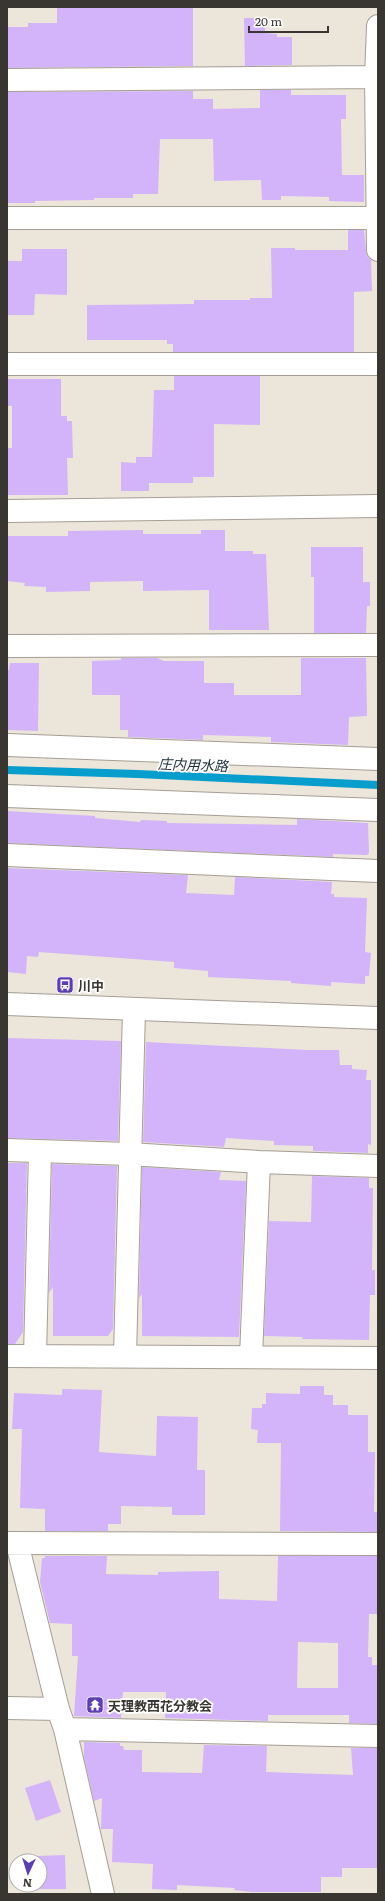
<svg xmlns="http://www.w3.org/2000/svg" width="385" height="1901" font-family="Literata,'Noto Sans JP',serif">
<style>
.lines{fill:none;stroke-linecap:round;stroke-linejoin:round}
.stream{stroke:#079dcc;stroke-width:8}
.building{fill:#d3b4fa;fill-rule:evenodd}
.street-casing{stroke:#a59e93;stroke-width:24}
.secondary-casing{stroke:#a59e93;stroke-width:24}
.street{stroke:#fff;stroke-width:22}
.secondary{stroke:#fff;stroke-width:22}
.labels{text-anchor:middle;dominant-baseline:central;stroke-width:3.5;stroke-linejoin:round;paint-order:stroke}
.poi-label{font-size:13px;font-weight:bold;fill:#393632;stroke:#fff;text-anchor:start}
.water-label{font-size:14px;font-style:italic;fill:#1a2e37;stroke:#fff}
</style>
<rect width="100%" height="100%" fill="#ece5d9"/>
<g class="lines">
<path class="stream" d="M 7,770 L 138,774 L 378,785"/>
</g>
<path class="building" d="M 57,7 L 193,7 L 193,66 L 8,68 L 7,27 L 28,27 L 28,23 L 57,23 Z
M 244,18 L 265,18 L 265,33 L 277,34 L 277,37 L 292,37 L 292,65 L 245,66 Z
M 260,90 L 291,90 L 291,95 L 346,95 L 346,119 L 341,119 L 342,175 L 364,175 L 364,202 L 329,201 L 329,197 L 281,196 L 281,200 L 262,200 L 261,180 L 214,181 L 213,139 L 160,139 L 158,194 L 133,194 L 133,198 L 94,198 L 94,200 L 35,201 L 35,203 L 8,203 L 8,92 L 193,91 L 193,99 L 213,99 L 213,109 L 260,108 Z
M 348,230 L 364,230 L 366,251 L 367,256 L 371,260 L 372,291 L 354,292 L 354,352 L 173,352 L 173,344 L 167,344 L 167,340 L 87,340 L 87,305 L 194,304 L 194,300 L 250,300 L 250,298 L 272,298 L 271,248 L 295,248 L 295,250 L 348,250 Z
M 22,249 L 67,249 L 67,295 L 35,294 L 34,315 L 7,315 L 7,261 L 22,261 Z
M 174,376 L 260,376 L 260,425 L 214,424 L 214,477 L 193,477 L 193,483 L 149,483 L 149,491 L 121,491 L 121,462 L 136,463 L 136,457 L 152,457 L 154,390 L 174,390 Z
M 7,379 L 61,379 L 61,416 L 67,416 L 67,421 L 72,421 L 73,458 L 67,458 L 68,495 L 7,495 L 7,448 L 12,448 L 12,406 L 7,406 Z
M 143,530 L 143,534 L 201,534 L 201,530 L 225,530 L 225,551 L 253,551 L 253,554 L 266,554 L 269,630 L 209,630 L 209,590 L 143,591 L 143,581 L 90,582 L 90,591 L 46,592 L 46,587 L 24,586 L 25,583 L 7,581 L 7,536 L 68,536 L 68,531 Z
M 311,547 L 363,547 L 363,582 L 370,582 L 370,606 L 367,606 L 366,633 L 314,633 L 314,577 L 311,577 Z
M 121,658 L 157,658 L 164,661 L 204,661 L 204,683 L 234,683 L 234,695 L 301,695 L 301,658 L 366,658 L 367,716 L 349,717 L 348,745 L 271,742 L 271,737 L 203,735 L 203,740 L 128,737 L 128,730 L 120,730 L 120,695 L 92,695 L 92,661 L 121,660 Z
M 10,663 L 39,663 L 38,731 L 7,730 L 7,670 L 9,670 Z
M 7,811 L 95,816 L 95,818 L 140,822 L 141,820 L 167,821 L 167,823 L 297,825 L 297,819 L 368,823 L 369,853 L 367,855 L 333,854 L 333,857 L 7,843 Z
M 7,868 L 188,875 L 186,893 L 234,895 L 235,877 L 332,882 L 331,894 L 334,894 L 334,897 L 367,898 L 365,952 L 371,953 L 369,976 L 365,976 L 365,984 L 331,982 L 331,986 L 291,983 L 291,981 L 208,977 L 208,971 L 174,968 L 174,962 L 39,952 L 38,957 L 27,956 L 26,974 L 7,972 Z
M 7,1038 L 121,1041 L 118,1141 L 7,1138 Z
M 146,1042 L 307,1050 L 339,1050 L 340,1065 L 352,1065 L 352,1069 L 367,1070 L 366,1080 L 371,1080 L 371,1145 L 368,1144 L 368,1153 L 313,1151 L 313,1146 L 274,1145 L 274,1141 L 226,1138 L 224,1147 L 143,1142 Z
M 7,1163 L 27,1163 L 23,1332 L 15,1344 L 7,1344 Z
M 52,1164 L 117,1166 L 113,1329 L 108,1336 L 53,1336 L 53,1287 L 49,1293 Z
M 142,1167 L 221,1172 L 219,1180 L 246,1181 L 239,1337 L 142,1336 L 142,1294 L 139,1298 Z
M 312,1176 L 369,1178 L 369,1188 L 373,1188 L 372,1270 L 375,1270 L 375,1295 L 370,1295 L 369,1340 L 302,1339 L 303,1337 L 264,1336 L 269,1221 L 311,1222 Z
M 300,1386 L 324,1386 L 324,1395 L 333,1395 L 333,1405 L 348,1405 L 348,1415 L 368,1415 L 368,1452 L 375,1452 L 374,1512 L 378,1512 L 377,1532 L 280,1531 L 281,1443 L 257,1443 L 258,1430 L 251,1429 L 252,1408 L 262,1408 L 262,1404 L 266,1404 L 266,1393 L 300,1394 Z
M 62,1389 L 102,1390 L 99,1452 L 156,1456 L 157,1416 L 198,1417 L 197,1470 L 205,1470 L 205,1515 L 172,1515 L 172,1507 L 121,1506 L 121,1524 L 108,1524 L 108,1531 L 45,1531 L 45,1509 L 20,1508 L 22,1429 L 12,1429 L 14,1393 L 62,1395 Z
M 45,1556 L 107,1556 L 106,1574 L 158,1575 L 158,1572 L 219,1571 L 219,1599 L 277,1601 L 278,1556 L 377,1556 L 378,1614 L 369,1614 L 368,1657 L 372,1657 L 372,1665 L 378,1665 L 378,1724 L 349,1723 L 349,1715 L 268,1715 L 268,1721 L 165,1718 L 166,1692 L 123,1692 L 121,1718 L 74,1716 L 78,1656 L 72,1656 L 72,1624 L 50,1623 L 40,1582 L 42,1558 L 45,1558 ZM 298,1642 L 338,1643 L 338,1688 L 297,1688 Z
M 84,1742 L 120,1743 L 120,1746 L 123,1746 L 124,1750 L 142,1750 L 142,1772 L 202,1773 L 204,1745 L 267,1746 L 266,1772 L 353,1775 L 351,1748 L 378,1748 L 378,1868 L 342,1868 L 342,1877 L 321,1877 L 321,1892 L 252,1892 L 234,1890 L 235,1888 L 177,1885 L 177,1890 L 152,1889 L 153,1864 L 112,1862 L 113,1829 L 101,1829 L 102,1798 L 94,1801 L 84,1757 Z
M 50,1780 L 61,1812 L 36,1821 L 25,1788 Z
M 65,1855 L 66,1889 L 38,1889 L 38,1885 L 40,1885 L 40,1861 L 37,1861 L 37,1856 Z"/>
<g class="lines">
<defs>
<path id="street" d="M 378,26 L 376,77 L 378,250
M 7,80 L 376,77
M 7,218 L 378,218
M 7,364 L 378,364
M 7,511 L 378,506
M 7,646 L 378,645
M 7,745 L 378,759
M 7,796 L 378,810
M 7,855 L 378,871
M 7,1150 L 129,1154 L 259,1162 L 378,1166
M 7,1356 L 378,1358
M 35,1356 L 40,1152
M 125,1356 L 134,1010
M 251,1357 L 259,1162
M 7,1543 L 378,1544
M 17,1543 L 58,1709 L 65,1729 L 103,1894
M 7,1708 L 58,1709
M 65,1729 L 378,1736"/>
<path id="secondary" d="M 7,1004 L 378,1018"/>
</defs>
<use href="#street" class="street-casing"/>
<use href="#secondary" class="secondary-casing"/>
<use href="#street" class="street"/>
<use href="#secondary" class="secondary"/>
</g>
<defs>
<symbol id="bus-square" viewBox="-11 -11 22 22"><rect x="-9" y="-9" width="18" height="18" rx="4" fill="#5b3db5" stroke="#fff"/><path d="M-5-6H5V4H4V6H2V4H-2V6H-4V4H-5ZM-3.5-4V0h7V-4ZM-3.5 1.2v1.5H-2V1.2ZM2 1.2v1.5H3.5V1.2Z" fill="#fff"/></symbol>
<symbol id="temple-square" viewBox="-11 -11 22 22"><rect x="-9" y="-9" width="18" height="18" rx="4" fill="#5b3db5" stroke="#fff"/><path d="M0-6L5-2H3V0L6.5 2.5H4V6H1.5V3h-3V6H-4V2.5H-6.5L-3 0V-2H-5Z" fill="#fff"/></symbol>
</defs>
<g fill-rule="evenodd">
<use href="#bus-square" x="55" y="975" width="20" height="20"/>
<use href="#temple-square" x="85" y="1695" width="20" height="20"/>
</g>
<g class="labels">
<g class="poi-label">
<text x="78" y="985">川中</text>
<text x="108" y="1705">天理教西花分教会</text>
</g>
<g class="water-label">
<text transform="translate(193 764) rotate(2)">庄内用水路</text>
</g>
</g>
<rect width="385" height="1901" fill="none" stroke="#393632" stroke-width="16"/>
<g transform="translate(28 1873) rotate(184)"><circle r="19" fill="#ffffff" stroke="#b0afad"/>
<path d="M0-3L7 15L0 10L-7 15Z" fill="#5b3db5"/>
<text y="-6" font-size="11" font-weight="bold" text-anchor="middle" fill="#393632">N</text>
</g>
<path d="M249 26v6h79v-6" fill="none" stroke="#393632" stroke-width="2"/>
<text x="255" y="26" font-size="12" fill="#393632" stroke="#ffffff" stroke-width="3" paint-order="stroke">20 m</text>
</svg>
